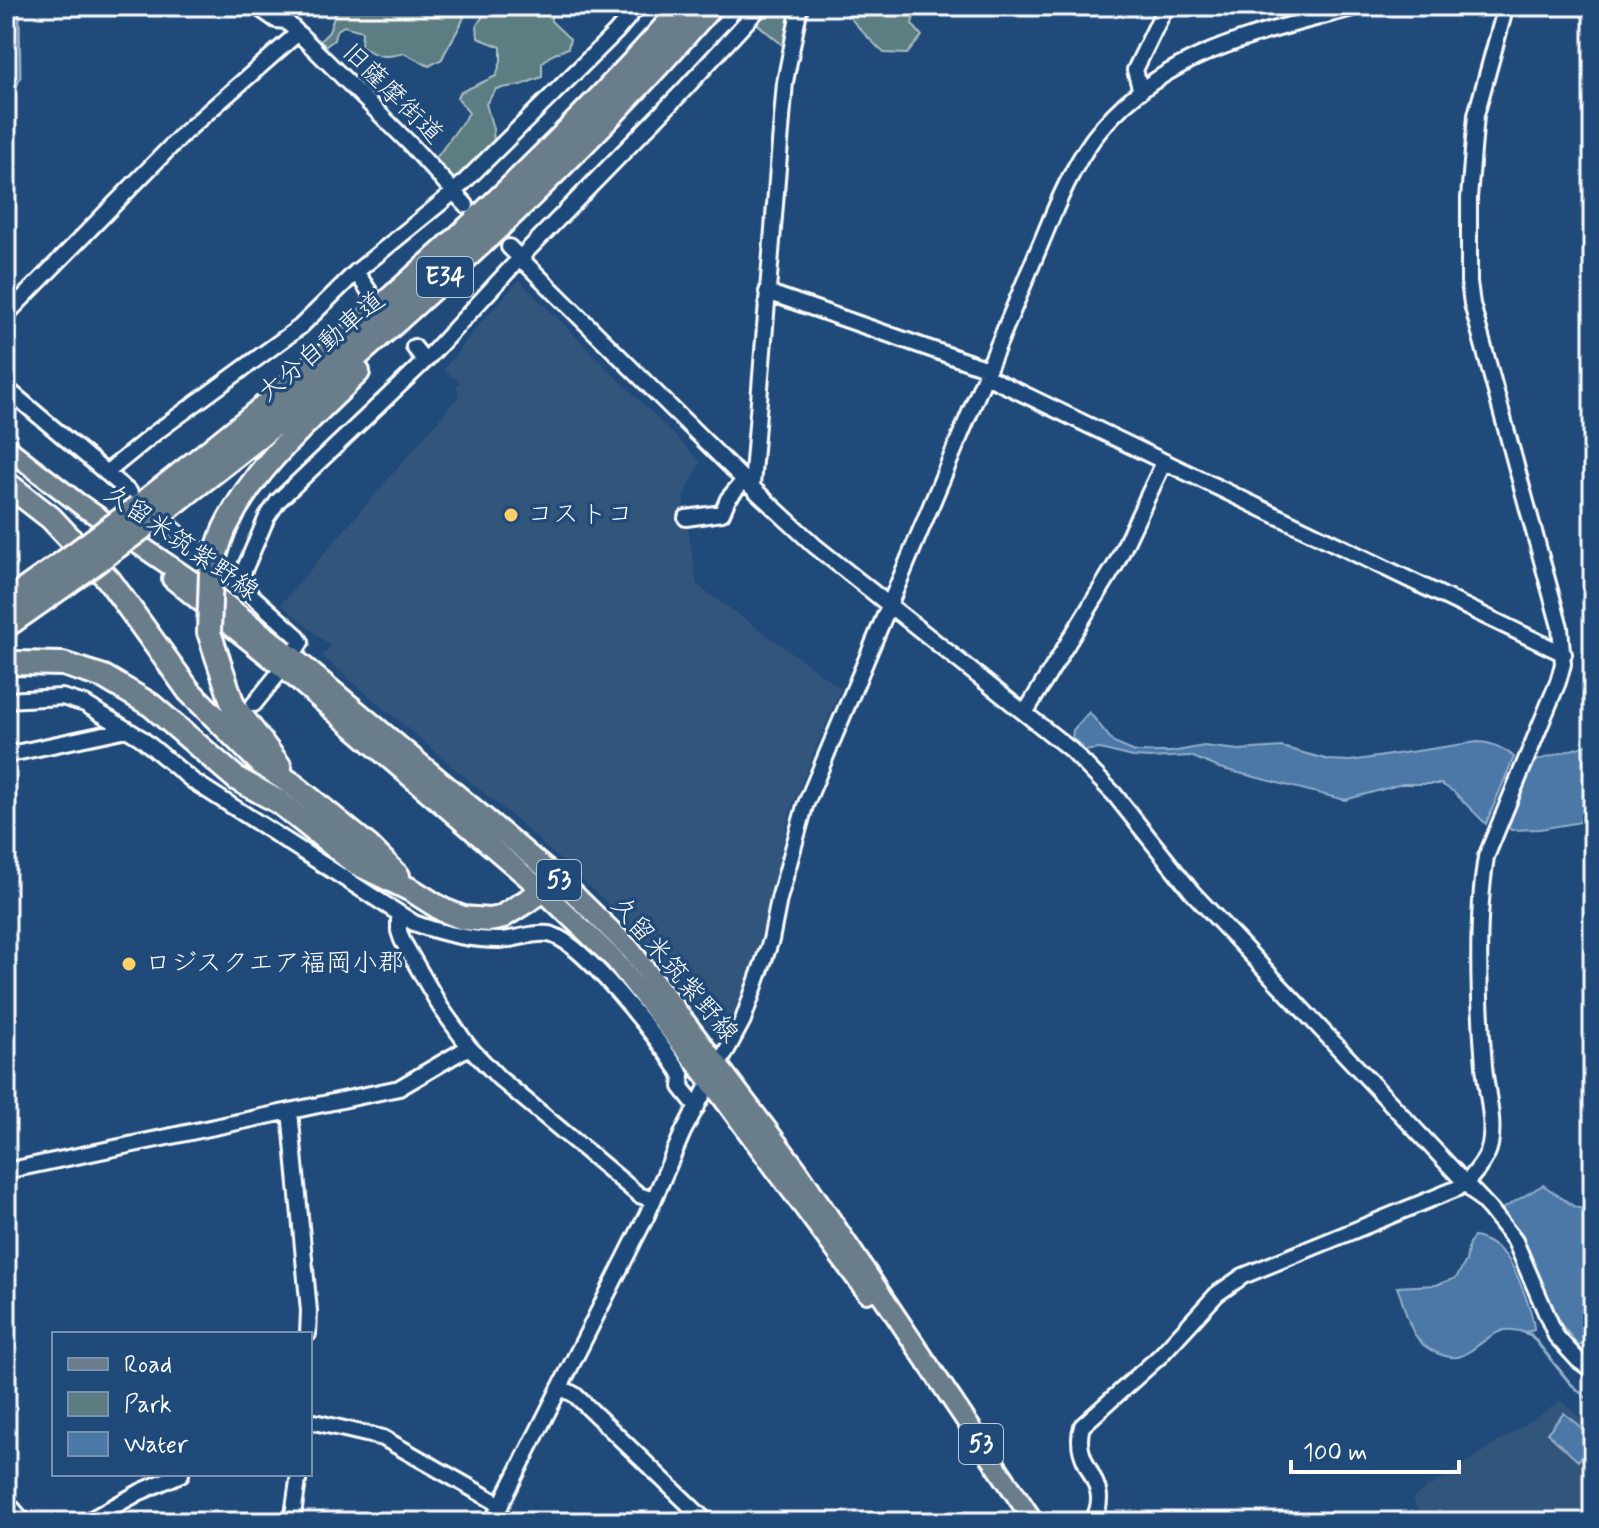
<svg xmlns="http://www.w3.org/2000/svg" width="1599" height="1528" font-family="Mynerve,'Klee One',sans-serif">
<style>
.built{fill:#32547c}
.green{fill:#5b7d82;stroke:#adbec0;stroke-width:2}
.water{fill:#4c78a7;stroke:#94aeca;stroke-width:2}
.lines{fill:none;stroke-linecap:round;stroke-linejoin:round}
.stream{stroke:#94aeca;stroke-width:3}
.minor-tunnel{stroke:#41658e;stroke-width:14;stroke-dasharray:14 7;stroke-linecap:butt}
.minor-casing{stroke:#fff;stroke-width:20}
.major-casing{stroke:#fff;stroke-width:24}
.highway-casing{stroke:#fff;stroke-width:28}
.minor{stroke:#1f4a7a;stroke-width:14}
.major{stroke:#6b7d8b;stroke-width:18}
.highway{stroke:#6b7d8b;stroke-width:22}
.highway-bridge-casing{stroke:#fff;stroke-width:28;stroke-linecap:butt}
.highway-bridge{stroke:#6b7d8b;stroke-width:22}
.poi-dot{fill:#ffd166;stroke:#1f4a7a;stroke-width:3}
.labels{text-anchor:middle;dominant-baseline:central;stroke-width:7;stroke-linejoin:round;paint-order:stroke}
.shield{fill:#1f4a7a;stroke:#bcc9d7;stroke-width:2}
.shield-label{font-size:24px;font-weight:bold;fill:#fff}
.street-label{font-size:26px;fill:#fff;stroke:#1f4a7a}
.poi-label{font-size:26px;fill:#fff;stroke:#1f4a7a;text-anchor:start}
</style>
<rect width="100%" height="100%" fill="#1f4a7a"/>
<filter id="ink" filterUnits="userSpaceOnUse"><feTurbulence type="fractalNoise" baseFrequency=".0125" numOctaves="2"/><feDisplacementMap in="SourceGraphic" scale="16" xChannelSelector="R" yChannelSelector="G"/><feConvolveMatrix kernelMatrix="1 2 1 2 8 2 1 2 1" color-interpolation-filters="sRGB"/></filter>
<g filter="url(#ink)">
<path class="built" d="M 519,280 L 701,462 L 683,497 L 697,585 L 841,688 L 791,809 L 761,935 L 744,988 L 728,1026 L 708,1028 L 679,986 L 607,903 L 522,825 L 322,656 L 330,646 L 281,604 L 459,396 L 456,387 L 460,382 L 443,370 L 475,329 Z
M 1561,1401 L 1593,1429 L 1593,1522 L 1423,1522 L 1412,1498 Z"/>
<path class="green" d="M 325,6 L 467,6 C 464,25 449,42 442,59 L 429,66 L 404,53 C 386,58 376,58 361,45 L 362,31 L 344,26 L 336,31 L 334,40 L 326,46 L 320,41 L 329,32 L 336,11 Z
M 484,6 L 550,6 L 551,21 L 570,39 L 568,48 L 550,56 L 542,63 L 542,77 L 521,85 L 496,89 L 486,104 L 493,129 L 494,142 L 454,179 L 444,175 L 436,158 L 469,113 L 457,97 L 461,92 L 496,76 L 501,61 L 501,47 L 478,38 L 477,25 L 485,13 Z
M 769,6 L 796,6 L 787,49 L 755,22 Z
M 841,6 L 920,6 L 916,8 L 912,24 L 922,36 L 907,54 L 884,53 C 868,38 854,24 841,6 Z"/>
<path class="water" d="M 1089,712 L 1114,743 L 1135,752 L 1171,752 L 1204,746 L 1239,750 L 1282,747 L 1329,760 L 1350,761 L 1477,742 C 1490,742 1504,748 1514,757 L 1486,824 L 1454,792 L 1441,784 L 1402,784 L 1345,800 L 1219,768 L 1191,756 L 1150,758 L 1133,757 L 1100,749 L 1083,751 L 1082,746 L 1072,738 L 1073,730 Z
M 1593,743 L 1593,820 L 1540,829 L 1511,830 L 1506,825 L 1529,770 L 1538,760 Z
M 1543,1185 L 1575,1207 L 1583,1209 L 1593,1203 L 1593,1337 L 1579,1346 L 1559,1322 L 1530,1254 L 1502,1209 Z
M 1474,1237 C 1483,1238 1495,1245 1502,1252 C 1514,1262 1534,1314 1534,1330 C 1524,1335 1515,1328 1504,1330 C 1488,1334 1476,1350 1461,1356 C 1454,1359 1444,1356 1437,1353 C 1408,1342 1408,1313 1397,1287 L 1436,1285 L 1456,1278 L 1466,1261 L 1469,1243 Z
M 1564,1413 L 1593,1438 L 1593,1444 L 1578,1461 L 1547,1433 Z"/>
<g class="lines">
<path class="stream" d="M 6,113 L 20,77 L 19,6
M 1521,1331 L 1531,1335 L 1570,1383 L 1593,1404"/>
<path class="minor-tunnel" d="M 369,291 L 414,347"/>
<defs>
<path id="minor" d="M 256,6 L 276,20 L 286,21 L 410,144 L 466,205
M 1141,91 L 1135,70 L 1166,6
M 509,247 L 744,480 L 815,546 L 1071,750 L 1114,794 L 1192,892 L 1490,1209 L 1515,1241 L 1556,1336 L 1578,1360 L 1593,1371
M 356,272 L 369,291
M 767,292 L 988,369
M 6,315 L 184,133 L 298,33
M 414,347 L 425,361
M 986,376 L 1564,654
M 6,388 L 130,493
M 106,473 L 155,433 L 300,327 L 356,272 L 454,192 L 616,32 L 638,6
M 752,486 L 785,82 L 800,6
M 686,518 L 722,513 L 728,499 L 744,480
M 167,524 L 205,555
M 222,569 L 296,635 L 301,642 L 292,656
M 239,582 L 267,517 L 278,501 L 425,361 L 520,258 L 682,92 L 761,6
M 6,700 L 62,697 L 85,704 L 141,738 L 193,781 L 414,923 C 441,933 469,940 499,940 C 515,940 531,932 548,934 C 581,938 659,1041 679,1071 L 682,1077 L 681,1087 L 697,1107
M 254,704 L 283,668
M 1025,713 L 1116,564 L 1164,462
M 6,755 L 127,729
M 399,915 L 399,931 L 402,940 L 441,1008 L 469,1047 L 499,1078 L 639,1195 L 653,1200
M 290,1111 L 309,1311 L 308,1334
M 6,1171 L 399,1088 L 469,1047
M 560,1387 L 575,1395 L 707,1522
M 310,1421 L 383,1438 L 501,1505
M 6,1501 L 24,1522
M 86,1522 L 140,1492 L 181,1474
M 292,1522 L 299,1474
M 492,1522 L 647,1215 L 683,1132 L 743,1020 L 771,940 L 779,899 L 805,806 L 1046,231 C 1059,199 1073,167 1093,139 C 1159,50 1261,34 1360,6
M 1092,1522 C 1116,1481 1070,1468 1082,1426 L 1160,1356 L 1217,1294 L 1243,1276 L 1458,1188 C 1471,1180 1487,1160 1490,1145 C 1495,1120 1486,1091 1484,1066 C 1479,1003 1476,919 1486,857 L 1558,682 L 1563,664 L 1560,627 L 1472,304 L 1469,282 L 1469,198 L 1476,115 L 1506,6"/>
<path id="major" d="M 6,447 L 87,510
M 78,503 L 223,602 L 292,656 L 564,884 L 630,949 L 797,1169 L 1034,1522
M 172,579 L 283,668 L 543,891 L 615,960 L 710,1081 L 867,1293"/>
<path id="highway" d="M 6,483 L 51,518 L 109,580 L 189,691 L 262,764 L 292,784 L 368,846 L 398,876
M 138,507 C 334,356 520,192 684,6
M 153,520 C 225,463 298,408 366,348 C 487,242 605,128 711,6
M 211,572 C 215,557 219,540 226,526 C 256,465 311,419 358,372
M 6,603 L 61,564
M 6,626 L 76,577
M 209,632 L 233,705 L 280,767
M 6,666 L 16,663 L 63,664 L 104,677 L 151,705 L 237,779 L 279,802 L 354,862 L 413,891 L 443,910 L 463,918 L 489,920 L 500,918 L 543,891 L 564,884"/>
</defs>
<use href="#minor" class="minor-casing"/>
<use href="#major" class="major-casing"/>
<use href="#highway" class="highway-casing"/>
<use href="#minor" class="minor"/>
<use href="#major" class="major"/>
<use href="#highway" class="highway"/>
<defs>
<path id="highway-bridge" d="M 61,564 L 138,507
M 76,577 L 153,520
M 209,632 L 211,572"/>
</defs>
<use href="#highway-bridge" class="highway-bridge-casing"/>
<use href="#highway-bridge" class="highway-bridge"/>
</g>
</g>
<g class="poi-dot">
<circle cx="511" cy="515" r="8"/>
<circle cx="129" cy="964" r="8"/>
</g>
<g class="labels">
<g class="shield">
<rect x="417" y="257" width="56" height="40" rx="6"/>
<rect x="537" y="860" width="44" height="40" rx="6"/>
<rect x="959" y="1424" width="44" height="40" rx="6"/>
</g>
<g class="shield-label">
<text x="445" y="277">E34</text>
<text x="559" y="880">53</text>
<text x="981" y="1444">53</text>
</g>
<g class="street-label">
<text transform="translate(392 94) rotate(45)">旧薩摩街道</text>
<text transform="translate(322 347) rotate(-40)">大分自動車道</text>
<text transform="translate(181 543) rotate(35)">久留米筑紫野線</text>
<text transform="translate(674 970) rotate(50)">久留米筑紫野線</text>
</g>
<g class="poi-label">
<text x="527" y="515">コストコ</text>
<text x="145" y="964">ロジスクエア福岡小郡</text>
</g>
</g>
<rect width="1599" height="1528" fill="none" stroke="#1f4a7a" stroke-width="32"/>
<rect x="16" y="16" width="1567" height="1496" fill="none" stroke="#fff" stroke-width="3" filter="url(#ink)"/>
<rect x="52" y="1332" width="260" height="144" fill="#1f4a7a" stroke="#7992af" stroke-width="2"/>
<rect x="68" y="1358" width="40" height="12" fill="#6b7d8b" stroke="#7992af" stroke-width="2"/>
<text x="124" y="1372" font-size="24" fill="#ffffff">Road</text>
<rect x="68" y="1392" width="40" height="24" fill="#5b7d82" stroke="#7992af" stroke-width="2"/>
<text x="124" y="1412" font-size="24" fill="#ffffff">Park</text>
<rect x="68" y="1432" width="40" height="24" fill="#4c78a7" stroke="#7992af" stroke-width="2"/>
<text x="124" y="1452" font-size="24" fill="#ffffff">Water</text>
<path d="M1291 1460v12h168v-12" fill="none" stroke="#ffffff" stroke-width="4"/>
<text x="1303" y="1460" font-size="24" fill="#ffffff" stroke="#1f4a7a" stroke-width="6" paint-order="stroke">100 m</text>
</svg>
